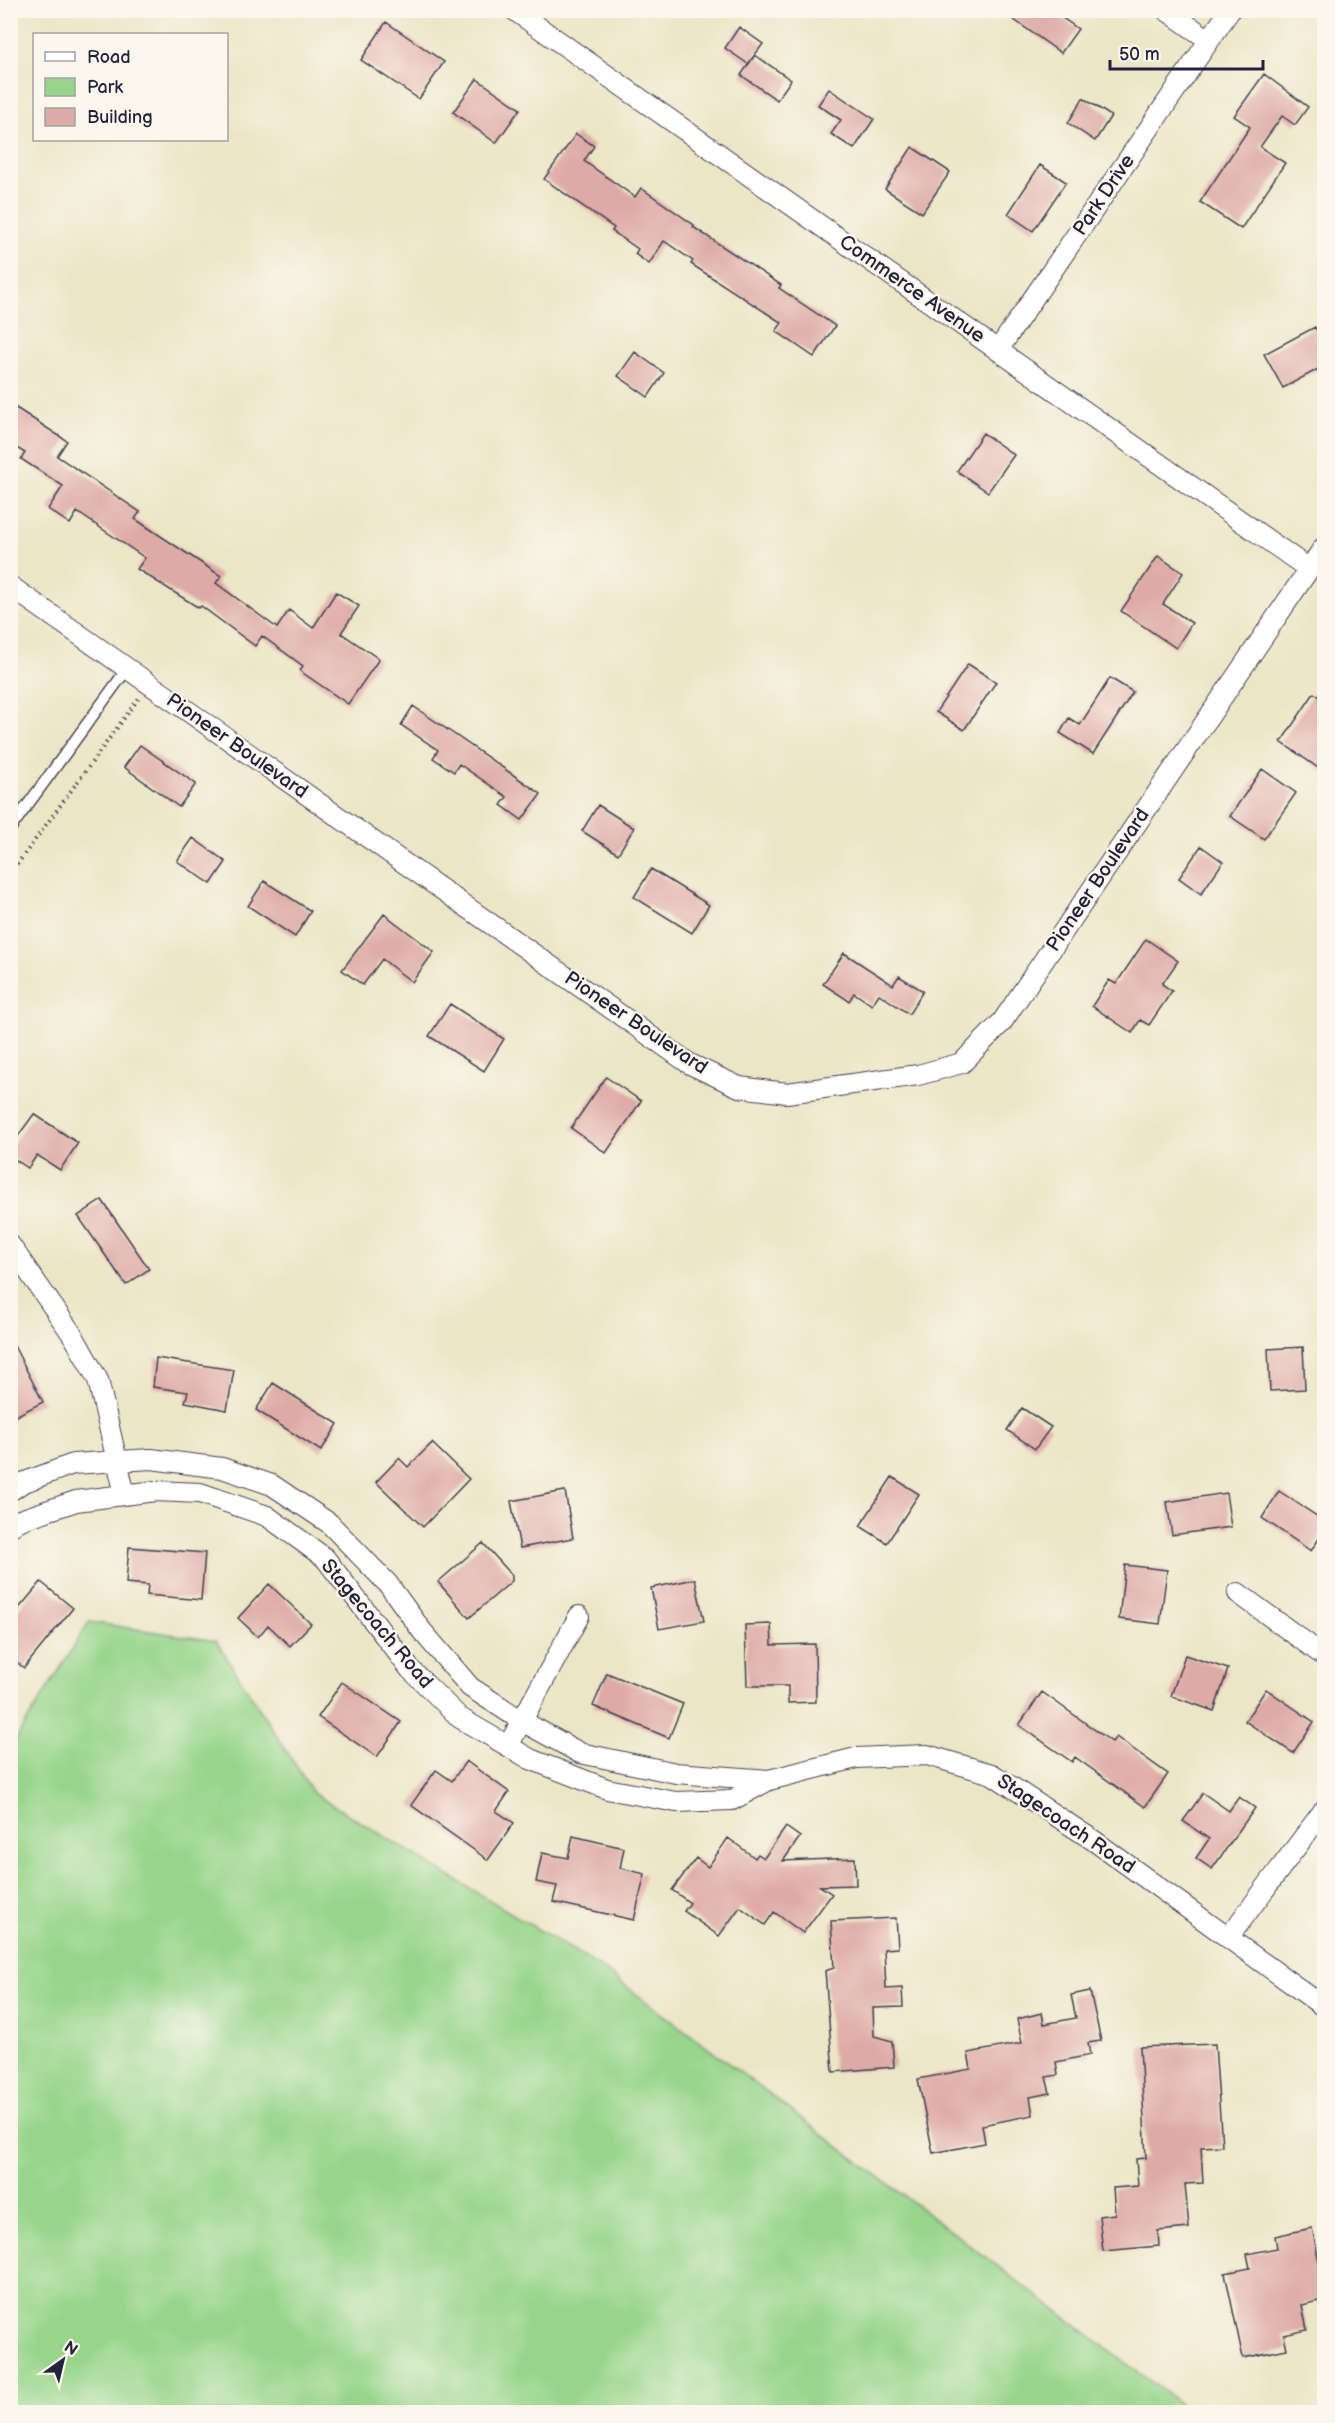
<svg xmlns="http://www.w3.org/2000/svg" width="1335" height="2423" font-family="'Balsamiq Sans',sans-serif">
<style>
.green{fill:#97d58b;stroke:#5c7c63;stroke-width:1.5}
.building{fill:#deaaa6}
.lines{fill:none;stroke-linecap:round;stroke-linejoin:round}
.lane-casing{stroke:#403f50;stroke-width:13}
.street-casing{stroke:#403f50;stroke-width:22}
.path{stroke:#403f50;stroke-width:4;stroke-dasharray:1.5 4.5;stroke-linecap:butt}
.lane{stroke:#fff;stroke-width:10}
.street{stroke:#fff;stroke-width:20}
.labels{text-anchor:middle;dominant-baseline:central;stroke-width:4.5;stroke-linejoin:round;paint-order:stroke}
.street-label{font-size:20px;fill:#22223b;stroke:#fbf7ec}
</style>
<rect width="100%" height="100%" fill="#fbf7ec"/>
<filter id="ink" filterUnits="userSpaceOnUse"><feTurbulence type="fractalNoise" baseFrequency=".0167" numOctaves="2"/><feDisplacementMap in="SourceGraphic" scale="12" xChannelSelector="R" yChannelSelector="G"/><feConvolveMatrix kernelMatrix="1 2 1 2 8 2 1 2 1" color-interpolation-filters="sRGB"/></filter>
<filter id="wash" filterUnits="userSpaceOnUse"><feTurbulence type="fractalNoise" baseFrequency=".008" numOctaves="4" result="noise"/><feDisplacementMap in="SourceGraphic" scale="24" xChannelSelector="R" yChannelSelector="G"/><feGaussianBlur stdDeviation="1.35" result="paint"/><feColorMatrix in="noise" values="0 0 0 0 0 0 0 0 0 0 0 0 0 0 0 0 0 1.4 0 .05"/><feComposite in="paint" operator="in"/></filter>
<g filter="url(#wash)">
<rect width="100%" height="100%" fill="#ece5c6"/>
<path class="green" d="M 89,1622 L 216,1641 L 314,1794 L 599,1966 L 1191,2412 L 11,2412 L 11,1747 Z"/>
<g id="blocks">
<path class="building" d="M 1000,10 L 1051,10 L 1078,29 L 1061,53 Z
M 386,22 L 444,62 L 419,99 L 361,60 Z
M 739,27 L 763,44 L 748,64 L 725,48 Z
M 755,55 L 791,80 L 777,100 L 741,75 Z
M 1264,74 L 1308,107 L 1295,125 L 1282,116 L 1260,147 L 1285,163 L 1241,229 L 1200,202 L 1250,127 L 1234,116 Z
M 477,79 L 520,109 L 496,143 L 453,112 Z
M 829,89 L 874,119 L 854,149 L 831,134 L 841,120 L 818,105 Z
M 1083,98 L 1111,116 L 1095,141 L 1068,123 Z
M 576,134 L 594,146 L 584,161 L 635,197 L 641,188 L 694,225 L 693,227 L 781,285 L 779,288 L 835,326 L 814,357 L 776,331 L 782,323 L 691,264 L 693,261 L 664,241 L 649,264 L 635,254 L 638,249 L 612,231 L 614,228 L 544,179 Z
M 912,147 L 950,172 L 922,213 L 885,189 Z
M 1040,165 L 1066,182 L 1033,231 L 1008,214 Z
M 1315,327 L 1324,345 L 1324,366 L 1283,388 L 1264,354 Z
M 635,352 L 664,373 L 648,397 L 618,376 Z
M 10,404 L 67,441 L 57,456 L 140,512 L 135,519 L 221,576 L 216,583 L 277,628 L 289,610 L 313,628 L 336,592 L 359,606 L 341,633 L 379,659 L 348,704 L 300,671 L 303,666 L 262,636 L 255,646 L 201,606 L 199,608 L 137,569 L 145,558 L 77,512 L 70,524 L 48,509 L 63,486 L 21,459 L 25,453 L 10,444 Z
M 983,433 L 1014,455 L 988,492 L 957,471 Z
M 1158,556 L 1183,573 L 1163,604 L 1192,623 L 1176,648 L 1121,611 Z
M 968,664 L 996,682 L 964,730 L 936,712 Z
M 1110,678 L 1133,692 L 1093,754 L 1060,733 L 1069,718 L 1080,725 Z
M 1314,693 L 1324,700 L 1324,772 L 1281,742 Z
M 413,706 L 541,794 L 522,820 L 501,805 L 507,797 L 459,764 L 454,772 L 433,758 L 438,750 L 401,725 Z
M 140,745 L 196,784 L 179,807 L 124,767 Z
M 1262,769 L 1296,793 L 1264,839 L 1230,816 Z
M 598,805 L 634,828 L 618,854 L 582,831 Z
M 193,838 L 226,862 L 211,884 L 177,861 Z
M 1201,846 L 1223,862 L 1201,894 L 1179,878 Z
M 651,869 L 709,905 L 692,933 L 634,897 Z
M 264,881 L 311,911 L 295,937 L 248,906 Z
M 384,914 L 434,952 L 412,982 L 382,959 L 363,985 L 342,970 Z
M 1146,939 L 1178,961 L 1162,984 L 1172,991 L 1149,1025 L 1140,1020 L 1132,1033 L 1092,1006 L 1109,980 L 1116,984 Z
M 844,953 L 893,985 L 899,976 L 923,991 L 909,1014 L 879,994 L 872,1005 L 854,993 L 849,1001 L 823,984 Z
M 450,1004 L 504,1039 L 484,1071 L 429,1036 Z
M 606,1077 L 641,1101 L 606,1153 L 571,1128 Z
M 34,1114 L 78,1143 L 60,1170 L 37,1155 L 28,1168 L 10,1156 L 10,1147 Z
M 102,1200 L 149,1269 L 126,1285 L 78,1216 Z
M 10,1338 L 43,1402 L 10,1419 Z
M 1303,1347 L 1305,1389 L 1270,1391 L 1268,1349 Z
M 156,1358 L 234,1370 L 227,1410 L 185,1402 L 188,1392 L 153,1387 Z
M 273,1383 L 338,1424 L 321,1451 L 256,1410 Z
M 1022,1408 L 1051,1427 L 1035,1449 L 1007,1430 Z
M 432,1443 L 469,1479 L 423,1527 L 376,1482 L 399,1458 L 408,1467 Z
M 892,1477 L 919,1494 L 887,1543 L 860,1526 Z
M 565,1491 L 573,1538 L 520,1548 L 511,1501 Z
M 1279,1491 L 1324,1521 L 1324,1531 L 1311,1551 L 1262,1518 Z
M 1226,1493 L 1231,1527 L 1172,1535 L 1167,1502 Z
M 483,1543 L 512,1575 L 512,1581 L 469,1618 L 438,1582 Z
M 129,1547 L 205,1553 L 201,1600 L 147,1595 L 148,1585 L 126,1583 Z
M 1125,1565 L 1167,1570 L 1160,1624 L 1119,1619 Z
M 695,1579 L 704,1621 L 659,1629 L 651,1588 Z
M 41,1582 L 73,1608 L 24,1668 L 10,1657 L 10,1619 Z
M 269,1584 L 311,1624 L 290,1646 L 268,1625 L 258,1637 L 238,1618 Z
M 771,1624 L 772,1645 L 815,1644 L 816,1702 L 788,1703 L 788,1686 L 747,1686 L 745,1625 Z
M 1185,1655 L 1228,1669 L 1214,1711 L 1171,1696 Z
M 607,1673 L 683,1704 L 669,1738 L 593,1706 Z
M 342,1682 L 401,1722 L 377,1757 L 318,1717 Z
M 1266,1689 L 1314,1722 L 1293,1753 L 1245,1721 Z
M 1042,1692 L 1112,1742 L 1116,1737 L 1168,1774 L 1145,1807 L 1075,1757 L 1072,1762 L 1019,1725 Z
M 466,1761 L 509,1792 L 496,1811 L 514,1823 L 488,1860 L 411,1805 L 436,1770 L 452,1781 Z
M 1203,1793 L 1229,1811 L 1239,1797 L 1255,1808 L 1212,1869 L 1196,1858 L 1209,1839 L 1183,1821 Z
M 786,1827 L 800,1837 L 783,1861 L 855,1858 L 856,1885 L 820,1886 L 832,1894 L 803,1933 L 774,1912 L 765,1925 L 740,1907 L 719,1936 L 684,1911 L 690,1903 L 672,1890 L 696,1858 L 708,1867 L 728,1838 L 755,1858 L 758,1854 L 764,1858 Z
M 573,1836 L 624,1848 L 620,1868 L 645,1874 L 634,1920 L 553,1902 L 557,1886 L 536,1882 L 542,1853 L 568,1858 Z
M 896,1918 L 898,1948 L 884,1949 L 886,1989 L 902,1988 L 903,2007 L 873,2008 L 874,2036 L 892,2041 L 894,2067 L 833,2072 L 825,1971 L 834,1968 L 831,1921 Z
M 1090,1991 L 1101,2041 L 1088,2043 L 1090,2055 L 1056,2062 L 1058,2075 L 1046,2077 L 1050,2093 L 1030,2097 L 1033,2115 L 982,2125 L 985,2143 L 933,2153 L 918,2079 L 971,2069 L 968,2053 L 1022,2043 L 1017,2019 L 1042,2013 L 1044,2024 L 1076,2018 L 1071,1995 Z
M 1215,2044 L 1222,2146 L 1201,2147 L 1203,2183 L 1185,2184 L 1189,2228 L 1158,2231 L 1159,2246 L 1103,2251 L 1099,2216 L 1115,2214 L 1113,2188 L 1138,2186 L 1136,2159 L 1146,2158 L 1140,2047 Z
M 1312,2228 L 1324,2286 L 1324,2300 L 1302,2305 L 1307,2330 L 1284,2335 L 1287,2349 L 1243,2358 L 1225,2273 L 1250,2268 L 1247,2254 L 1277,2248 L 1275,2236 Z"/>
</g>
</g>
<g filter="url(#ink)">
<use href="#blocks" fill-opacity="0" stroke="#403f50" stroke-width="1.5"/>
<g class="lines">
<defs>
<path id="lane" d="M 10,829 L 127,669"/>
<path id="street" d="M 514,10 L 1309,569
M 1166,10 L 1209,40
M 998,350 L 1230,10
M 10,586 L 690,1064 L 739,1087 L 787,1093 L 918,1075 L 962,1063 L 1002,1022 L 1324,547
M 10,1245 L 74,1337 L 98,1380 L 125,1495
M 10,1491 L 22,1483 L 73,1464 L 151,1459 L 222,1468 L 272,1485 L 329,1523 L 388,1584 L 422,1631 L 470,1687 L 522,1721 L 580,1753 L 676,1773 L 769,1780
M 10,1527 L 20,1520 L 76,1501 L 155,1491 L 200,1493 L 267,1516 L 325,1558 L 410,1669 L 460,1718 L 530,1759 L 607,1789 L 676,1802 L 732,1800 L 769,1780 L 856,1758 L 927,1755 L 992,1774 L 1093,1840 L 1324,2007
M 1238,1593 L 1324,1656
M 508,1746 L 579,1616
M 1228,1938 L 1324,1810"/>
</defs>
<use href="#lane" class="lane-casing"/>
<use href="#street" class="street-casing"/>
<path class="path" d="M 10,874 L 139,698"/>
<use href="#lane" class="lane"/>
<use href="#street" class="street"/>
</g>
</g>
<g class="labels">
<g class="street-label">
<text transform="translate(1104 195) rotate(-56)">Park Drive</text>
<text transform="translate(912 289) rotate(35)">Commerce Avenue</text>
<text transform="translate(237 746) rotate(35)">Pioneer Boulevard</text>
<text transform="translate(1098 880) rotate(-56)">Pioneer Boulevard</text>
<text transform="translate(636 1023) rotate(34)">Pioneer Boulevard</text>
<text transform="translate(377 1624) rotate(50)">Stagecoach Road</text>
<text transform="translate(1066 1824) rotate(34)">Stagecoach Road</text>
</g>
</g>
<rect width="1335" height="2423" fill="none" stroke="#fbf7ec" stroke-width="36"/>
<rect x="33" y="33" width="195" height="108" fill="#fbf7ec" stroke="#a4a2a5" stroke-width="1.5"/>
<rect x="45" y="52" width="30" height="9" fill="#ffffff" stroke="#a4a2a5" stroke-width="1.5"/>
<text x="87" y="63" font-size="18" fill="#22223b">Road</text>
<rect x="45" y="78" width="30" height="18" fill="#97d58b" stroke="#a4a2a5" stroke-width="1.5"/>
<text x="87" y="93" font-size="18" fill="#22223b">Park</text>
<rect x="45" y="108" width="30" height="18" fill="#deaaa6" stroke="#a4a2a5" stroke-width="1.5"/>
<text x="87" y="123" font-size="18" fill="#22223b">Building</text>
<g transform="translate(63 2360) rotate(34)" stroke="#fbf7ec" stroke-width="4.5" paint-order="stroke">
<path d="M0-4.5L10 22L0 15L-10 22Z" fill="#22223b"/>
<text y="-9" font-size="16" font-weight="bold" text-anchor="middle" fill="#22223b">N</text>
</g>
<path d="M1110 60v9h153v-9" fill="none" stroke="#22223b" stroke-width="3"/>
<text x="1119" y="60" font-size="18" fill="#22223b" stroke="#fbf7ec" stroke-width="4.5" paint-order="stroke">50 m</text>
</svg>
